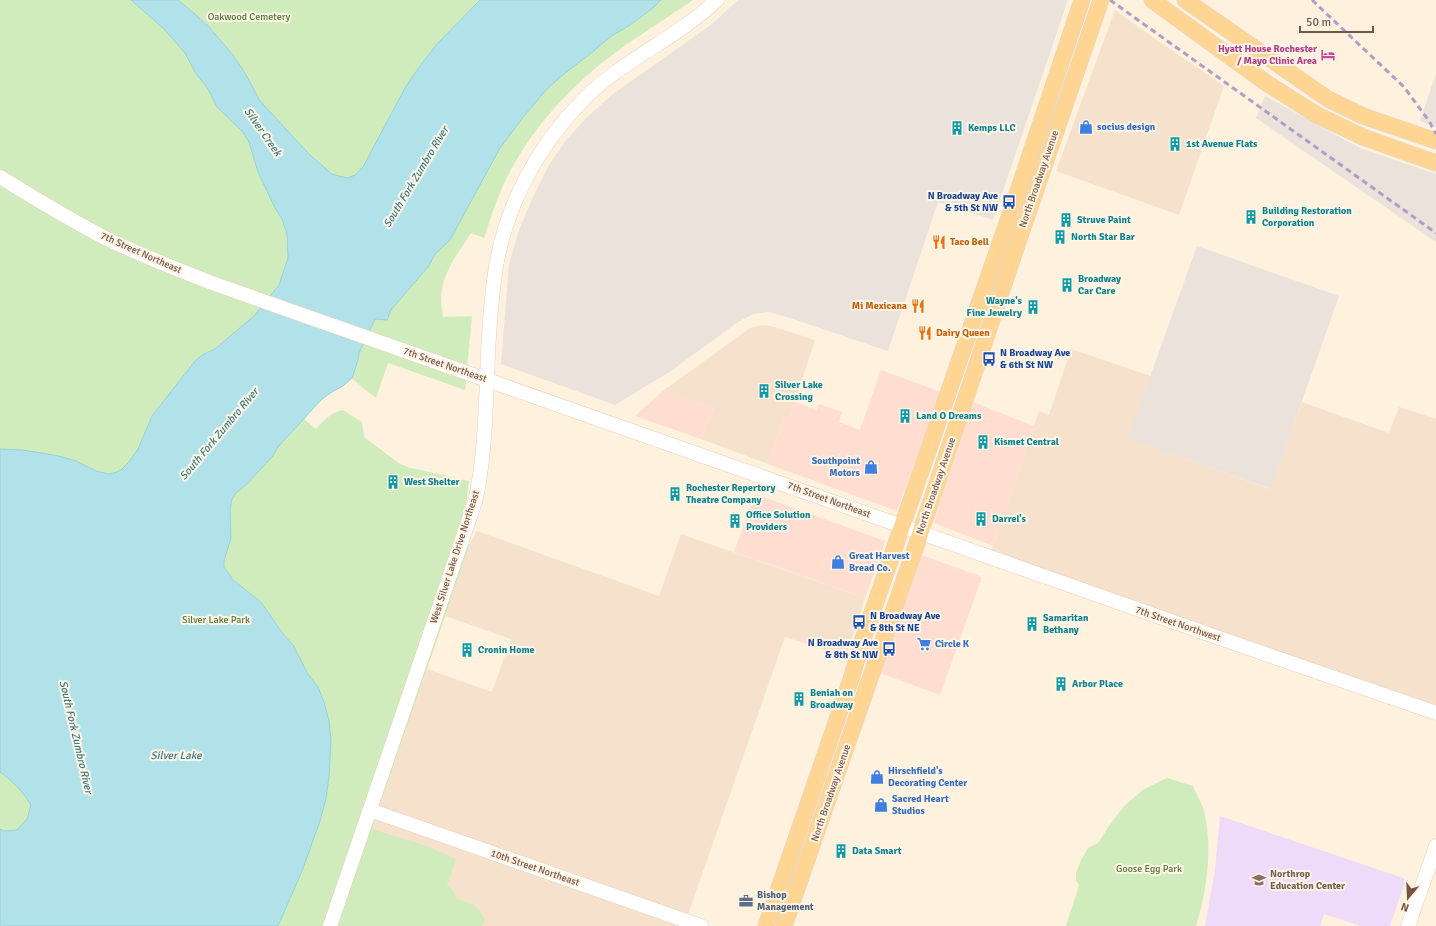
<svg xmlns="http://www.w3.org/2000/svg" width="1436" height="926" font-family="Signika,sans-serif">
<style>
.residential{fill:#f6e2cc}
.commercial{fill:#ffded1}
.industrial{fill:#ebe2db}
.education{fill:#eedbfa}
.green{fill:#d1ecbc}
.water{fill:#b2e2e9;stroke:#97d2db}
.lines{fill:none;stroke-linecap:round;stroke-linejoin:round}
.secondary-casing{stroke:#eacfb9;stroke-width:15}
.primary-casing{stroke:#ded6d2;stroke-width:17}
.secondary{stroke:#fff;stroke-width:14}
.primary{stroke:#ffd594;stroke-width:16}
.rail{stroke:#b39dc7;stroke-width:3;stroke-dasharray:6 4;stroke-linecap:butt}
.labels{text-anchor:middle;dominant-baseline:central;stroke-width:4;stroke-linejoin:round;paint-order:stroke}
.park-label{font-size:10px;fill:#4c7739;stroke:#fff5e6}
.hotel-label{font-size:10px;font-weight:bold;fill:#b23c85;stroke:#fff5e6;text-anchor:end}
.shop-label{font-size:10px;font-weight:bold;fill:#366cbe;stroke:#fff5e6;text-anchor:start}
.culture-label{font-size:10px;font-weight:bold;fill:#0d838f;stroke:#fff5e6;text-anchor:start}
.street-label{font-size:10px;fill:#765545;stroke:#fff5e6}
.transit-label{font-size:10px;font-weight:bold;fill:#164399;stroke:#fff5e6;text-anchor:end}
.food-label{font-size:10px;font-weight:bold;fill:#c56008;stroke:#fff5e6;text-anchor:start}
.education-label{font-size:10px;font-weight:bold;fill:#785e54;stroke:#fff5e6;text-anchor:start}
.service-label{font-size:10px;font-weight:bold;fill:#4e5e75;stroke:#fff5e6;text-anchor:start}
.water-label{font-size:11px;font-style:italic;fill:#3a7a84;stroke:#fff5e6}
</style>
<rect width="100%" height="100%" fill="#fef1de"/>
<path class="residential" d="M 1115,10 L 1164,45 L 1224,86 L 1179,215 L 1056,171 Z
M 762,325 L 771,326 L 815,340 L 789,419 L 784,417 L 768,464 L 701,439 L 714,408 L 663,391 L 750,328 Z
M 1071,349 L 1151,376 L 1129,438 L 1270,489 L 1302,402 L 1389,433 L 1399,407 L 1436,419 L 1436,719 L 988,561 L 1039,411 L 1049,415 Z
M 477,531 L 659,596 L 681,534 L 865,598 L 846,656 L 785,637 L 684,926 L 434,926 L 372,829 L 427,669 L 492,692 L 511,639 L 445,616 L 470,544 Z"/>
<path class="commercial" d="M 881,370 L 941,392 L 897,511 L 768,464 L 784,417 L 789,419 L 795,402 L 817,410 L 819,404 L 842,412 L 839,422 L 860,430 Z
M 663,391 L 714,408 L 701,439 L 635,416 Z
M 973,402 L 1034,426 L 993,546 L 934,523 L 941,498 Z
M 755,494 L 885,541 L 865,598 L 734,552 Z
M 922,555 L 982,577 L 940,695 L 880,673 Z"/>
<path class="industrial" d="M 738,0 L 1068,0 L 993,220 L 938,202 L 888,351 L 784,316 L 768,312 L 753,314 L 738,322 L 671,371 L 615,405 L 501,364 L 509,264 L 519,230 L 534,195 L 549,165 L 567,139 L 588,116 L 613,94 L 712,24 Z
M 1436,73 L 1436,127 L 1420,121 Z
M 1265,96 L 1362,149 L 1436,174 L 1436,242 L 1256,118 Z
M 1197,246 L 1339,296 L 1271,489 L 1128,438 Z"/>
<path class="education" d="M 1220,816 L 1406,879 L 1390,926 L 1361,926 L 1324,914 L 1320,926 L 1205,926 L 1215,870 Z"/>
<path class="green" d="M 0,0 L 693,0 C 663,21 631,40 603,62 C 556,100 517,147 496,203 C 491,215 488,227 484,238 L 471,233 C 458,253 442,273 441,298 C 441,304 442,311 443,317 L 472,316 L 465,390 L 388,363 L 376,398 L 351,378 C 342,388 332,391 322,399 C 316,405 310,412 304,419 L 316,429 C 324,420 331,412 343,410 L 362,422 L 364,437 L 400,464 L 411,468 L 469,481 L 466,504 L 455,539 L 470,544 L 372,829 L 430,847 L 456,859 L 447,886 L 452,889 L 457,899 C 472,903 477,905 485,919 L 482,926 L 0,926 Z
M 1167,778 L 1193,786 C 1196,794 1202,803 1204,811 C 1213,847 1207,891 1196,926 L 1066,926 L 1079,885 L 1076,881 L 1076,873 L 1081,860 L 1088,848 L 1098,843 L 1109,826 L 1125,805 L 1144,789 Z"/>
<path class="water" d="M 131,0 L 178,0 L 195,14 L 209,27 L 233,55 L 245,73 L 260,101 L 310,155 L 332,174 L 339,176 L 348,178 L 355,175 L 363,167 L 406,86 L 420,66 L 437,44 L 480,0 L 661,0 L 653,8 L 630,25 L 610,37 L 590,54 L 565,73 L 547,89 L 524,116 L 500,148 L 450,240 L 435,254 L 428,267 L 391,310 L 387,320 L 375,319 L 359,353 L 358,360 L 352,378 L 343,386 L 332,392 L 322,399 L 278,447 L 272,457 L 246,485 L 236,493 L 232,499 L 230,509 L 231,538 L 224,561 L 224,567 L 233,580 L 261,602 L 283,634 L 293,645 L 308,674 L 318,687 L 324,702 L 329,721 L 331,740 L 329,777 L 326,798 L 320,821 L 302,871 L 278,926 L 0,926 L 0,829 L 5,831 L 17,830 L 27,819 L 31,805 C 23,792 13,781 0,772 L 0,449 L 23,450 L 59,456 L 76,461 L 96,471 L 108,474 L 114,473 L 121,470 L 129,462 L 138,449 L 152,416 L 195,361 L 204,354 L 215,349 L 255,315 L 279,285 L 288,258 L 287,234 L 282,219 L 275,208 L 258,172 L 249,142 L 242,131 L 217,107 L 208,89 L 195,72 L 185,53 L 164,29 Z"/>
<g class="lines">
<defs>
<path id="secondary" d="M 0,177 C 34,198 69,219 105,238 C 140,255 176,269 212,283 L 1228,641 L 1436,713
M 370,810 L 701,926
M 330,926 L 475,502 C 484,463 485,422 487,382 C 488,344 490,305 496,267 C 506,205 538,146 582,101 C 622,60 676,39 717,0
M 1408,926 L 1436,846"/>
<path id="primary" d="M 1152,0 L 1265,82 L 1317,115 L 1363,137 L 1436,163
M 1185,0 L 1328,99 L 1363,116 L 1436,141
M 766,926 L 851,679 L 863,639 L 1016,197 L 1082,0
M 784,926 L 915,549 L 1018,242 L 1101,0"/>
</defs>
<use href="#secondary" class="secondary-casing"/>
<use href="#primary" class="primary-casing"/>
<use href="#secondary" class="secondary"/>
<use href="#primary" class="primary"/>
<path class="rail" d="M 1110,0 L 1436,233
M 1312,0 L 1404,87 L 1429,121 L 1436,134"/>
</g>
<defs>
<symbol id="hotel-bare" viewBox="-9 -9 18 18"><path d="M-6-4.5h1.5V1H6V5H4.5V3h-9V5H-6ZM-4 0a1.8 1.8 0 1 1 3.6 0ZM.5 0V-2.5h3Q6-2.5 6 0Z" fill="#d1479c" stroke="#fff5e6" stroke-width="2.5" paint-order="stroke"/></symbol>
<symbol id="shop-bare" viewBox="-9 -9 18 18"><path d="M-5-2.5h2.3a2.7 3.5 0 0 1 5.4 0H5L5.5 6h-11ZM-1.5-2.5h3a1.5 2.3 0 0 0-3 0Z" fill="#3f7fe0" stroke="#fff5e6" stroke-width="2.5" paint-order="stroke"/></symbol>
<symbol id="building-bare" viewBox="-9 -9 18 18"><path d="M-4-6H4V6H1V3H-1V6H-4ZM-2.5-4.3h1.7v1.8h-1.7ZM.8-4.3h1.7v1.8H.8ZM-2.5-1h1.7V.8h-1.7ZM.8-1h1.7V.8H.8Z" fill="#0f9aa8" stroke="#fff5e6" stroke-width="2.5" paint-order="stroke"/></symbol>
<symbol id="bus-bare" viewBox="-9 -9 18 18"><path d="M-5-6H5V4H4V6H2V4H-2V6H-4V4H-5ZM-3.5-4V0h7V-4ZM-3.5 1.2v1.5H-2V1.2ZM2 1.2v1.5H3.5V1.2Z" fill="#1a4fb4" stroke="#fff5e6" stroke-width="2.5" paint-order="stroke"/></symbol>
<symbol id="restaurant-bare" viewBox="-9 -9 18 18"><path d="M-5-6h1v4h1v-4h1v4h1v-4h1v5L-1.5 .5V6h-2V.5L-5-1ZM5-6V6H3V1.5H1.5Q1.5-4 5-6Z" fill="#e8710a" stroke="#fff5e6" stroke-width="2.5" paint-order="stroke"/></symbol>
<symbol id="supermarket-bare" viewBox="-9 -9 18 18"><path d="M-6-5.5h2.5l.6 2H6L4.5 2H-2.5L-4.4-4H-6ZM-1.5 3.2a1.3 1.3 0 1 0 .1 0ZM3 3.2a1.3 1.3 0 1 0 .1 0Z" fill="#3f7fe0" stroke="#fff5e6" stroke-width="2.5" paint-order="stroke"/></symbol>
<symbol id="school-bare" viewBox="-9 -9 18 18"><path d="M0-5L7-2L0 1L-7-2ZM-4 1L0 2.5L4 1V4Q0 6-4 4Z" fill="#8d6e63" stroke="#fff5e6" stroke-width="2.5" paint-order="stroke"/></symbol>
<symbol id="office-bare" viewBox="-9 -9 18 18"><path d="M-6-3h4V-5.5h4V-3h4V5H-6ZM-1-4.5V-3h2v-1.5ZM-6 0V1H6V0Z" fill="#5c6f8a" stroke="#fff5e6" stroke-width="2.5" paint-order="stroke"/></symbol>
</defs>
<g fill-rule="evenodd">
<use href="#hotel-bare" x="1318" y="45" width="20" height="20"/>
<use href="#shop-bare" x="1076" y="117" width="20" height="20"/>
<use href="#building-bare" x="947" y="118" width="20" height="20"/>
<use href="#building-bare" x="1165" y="134" width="20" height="20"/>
<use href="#bus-bare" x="999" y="192" width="20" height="20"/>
<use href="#building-bare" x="1241" y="207" width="20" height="20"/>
<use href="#building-bare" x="1056" y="210" width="20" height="20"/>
<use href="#building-bare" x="1050" y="227" width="20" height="20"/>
<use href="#restaurant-bare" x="929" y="232" width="20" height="20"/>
<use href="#building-bare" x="1057" y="275" width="20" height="20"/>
<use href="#restaurant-bare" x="908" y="296" width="20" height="20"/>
<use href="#building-bare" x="1023" y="297" width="20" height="20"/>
<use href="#restaurant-bare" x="915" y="323" width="20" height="20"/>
<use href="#bus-bare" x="979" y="349" width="20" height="20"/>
<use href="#building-bare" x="754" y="381" width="20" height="20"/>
<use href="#building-bare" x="895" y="406" width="20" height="20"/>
<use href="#building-bare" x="973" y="432" width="20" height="20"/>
<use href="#shop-bare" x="861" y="457" width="20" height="20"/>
<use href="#building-bare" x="383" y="472" width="20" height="20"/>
<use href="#building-bare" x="665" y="484" width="20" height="20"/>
<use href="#building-bare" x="971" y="509" width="20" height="20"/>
<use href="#building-bare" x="725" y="511" width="20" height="20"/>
<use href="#shop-bare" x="828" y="552" width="20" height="20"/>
<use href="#bus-bare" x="849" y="612" width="20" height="20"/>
<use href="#building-bare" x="1022" y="614" width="20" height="20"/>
<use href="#supermarket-bare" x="914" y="634" width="20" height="20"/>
<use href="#bus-bare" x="879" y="639" width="20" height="20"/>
<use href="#building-bare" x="457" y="640" width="20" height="20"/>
<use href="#building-bare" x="1051" y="674" width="20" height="20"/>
<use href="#building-bare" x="789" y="689" width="20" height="20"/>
<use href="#shop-bare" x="867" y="767" width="20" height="20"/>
<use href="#shop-bare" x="871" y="795" width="20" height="20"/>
<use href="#building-bare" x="831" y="841" width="20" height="20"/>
<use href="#school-bare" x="1249" y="870" width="20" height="20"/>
<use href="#office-bare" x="736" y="891" width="20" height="20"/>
</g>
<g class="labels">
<g class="park-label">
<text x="249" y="17">Oakwood Cemetery</text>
<text x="216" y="620">Silver Lake Park</text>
<text x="1149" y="869">Goose Egg Park</text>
</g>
<g class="hotel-label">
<text x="1317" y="49">Hyatt House Rochester<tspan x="1317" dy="12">/ Mayo Clinic Area</tspan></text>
</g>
<g class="shop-label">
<text x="1097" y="127">socius design</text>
<text x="860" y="461" text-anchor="end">Southpoint<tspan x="860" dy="12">Motors</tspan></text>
<text x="849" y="556">Great Harvest<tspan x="849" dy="12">Bread Co.</tspan></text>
<text x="935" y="644">Circle K</text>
<text x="888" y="771">Hirschfield's<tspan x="888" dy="12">Decorating Center</tspan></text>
<text x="892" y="799">Sacred Heart<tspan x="892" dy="12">Studios</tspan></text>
</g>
<g class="culture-label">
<text x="968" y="128">Kemps LLC</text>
<text x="1186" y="144">1st Avenue Flats</text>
<text x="1262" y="211">Building Restoration<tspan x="1262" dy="12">Corporation</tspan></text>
<text x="1077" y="220">Struve Paint</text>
<text x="1071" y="237">North Star Bar</text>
<text x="1078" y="279">Broadway<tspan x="1078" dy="12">Car Care</tspan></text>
<text x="1022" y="301" text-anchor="end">Wayne's<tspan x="1022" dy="12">Fine Jewelry</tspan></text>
<text x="775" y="385">Silver Lake<tspan x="775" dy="12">Crossing</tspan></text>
<text x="916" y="416">Land O Dreams</text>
<text x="994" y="442">Kismet Central</text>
<text x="404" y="482">West Shelter</text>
<text x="686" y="488">Rochester Repertory<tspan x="686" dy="12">Theatre Company</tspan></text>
<text x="746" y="515">Office Solution<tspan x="746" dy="12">Providers</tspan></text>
<text x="992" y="519">Darrel's</text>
<text x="1043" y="618">Samaritan<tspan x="1043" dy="12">Bethany</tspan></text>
<text x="478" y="650">Cronin Home</text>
<text x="1072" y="684">Arbor Place</text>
<text x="810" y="693">Beniah on<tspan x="810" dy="12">Broadway</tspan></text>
<text x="852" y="851">Data Smart</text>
</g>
<g class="street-label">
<text transform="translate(1039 179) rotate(-71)">North Broadway Avenue</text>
<text transform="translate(141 253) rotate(24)">7th Street Northeast</text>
<text transform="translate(445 365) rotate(19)">7th Street Northeast</text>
<text transform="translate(936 486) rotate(-71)">North Broadway Avenue</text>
<text transform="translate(829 500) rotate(20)">7th Street Northeast</text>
<text transform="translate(455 557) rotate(-72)">West Silver Lake Drive Northeast</text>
<text transform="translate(1178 624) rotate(19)">7th Street Northwest</text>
<text transform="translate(831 793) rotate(-71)">North Broadway Avenue</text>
<text transform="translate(535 868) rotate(19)">10th Street Northeast</text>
</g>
<g class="transit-label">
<text x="998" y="196">N Broadway Ave<tspan x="998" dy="12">&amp; 5th St NW</tspan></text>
<text x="1000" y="353" text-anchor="start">N Broadway Ave<tspan x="1000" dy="12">&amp; 6th St NW</tspan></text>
<text x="870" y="616" text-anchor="start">N Broadway Ave<tspan x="870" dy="12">&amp; 8th St NE</tspan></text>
<text x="878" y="643">N Broadway Ave<tspan x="878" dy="12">&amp; 8th St NW</tspan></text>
</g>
<g class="food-label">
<text x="950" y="242">Taco Bell</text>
<text x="907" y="306" text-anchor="end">Mi Mexicana</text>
<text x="936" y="333">Dairy Queen</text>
</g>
<g class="education-label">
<text x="1270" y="874">Northrop<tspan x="1270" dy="12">Education Center</tspan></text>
</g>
<g class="service-label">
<text x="757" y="895">Bishop<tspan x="757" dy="12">Management</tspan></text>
</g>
<g class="water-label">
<text transform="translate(263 132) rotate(55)">Silver Creek</text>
<text transform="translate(416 177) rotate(-59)">South Fork Zumbro River</text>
<text transform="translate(219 434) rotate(-50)">South Fork Zumbro River</text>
<text transform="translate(76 737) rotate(77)">South Fork Zumbro River</text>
<text x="176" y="755">Silver Lake</text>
</g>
</g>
<g transform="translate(1408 898) rotate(199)" stroke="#fff5e6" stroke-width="3" paint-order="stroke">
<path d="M0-3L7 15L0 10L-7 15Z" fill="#765545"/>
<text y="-6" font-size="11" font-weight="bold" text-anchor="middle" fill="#765545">N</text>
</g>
<path d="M1300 26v6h73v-6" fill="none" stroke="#765545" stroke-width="2"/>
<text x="1306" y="26" font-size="12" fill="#765545" stroke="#fff5e6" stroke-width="3" paint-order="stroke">50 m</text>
</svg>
